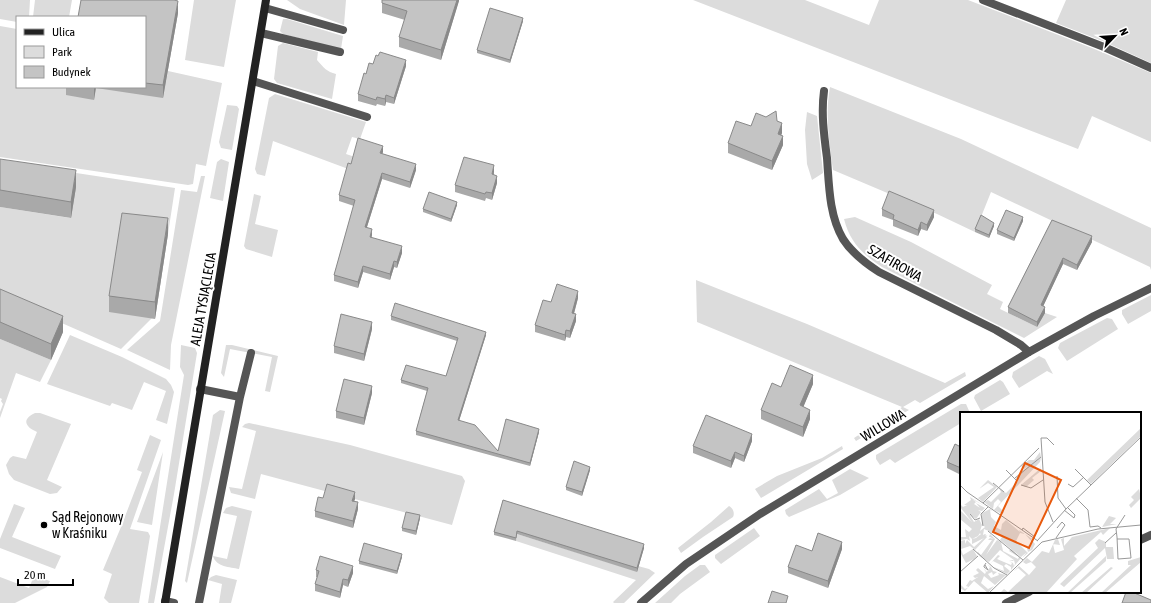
<svg xmlns="http://www.w3.org/2000/svg" width="1151" height="603" font-family="'Asap Condensed',sans-serif">
<style>
.green{fill:#dcdcdc}
.lines{fill:none;stroke-linecap:round;stroke-linejoin:round}
.lane{stroke:#555;stroke-width:8}
.street{stroke:#555;stroke-width:8}
.secondary{stroke:#222;stroke-width:8}
.wall{fill:#a9a9a9}
.shaded-wall{fill:#898989}
.building{fill:#c4c4c4;stroke:#898989}
.poi-dot{fill:#000;stroke:#fff;stroke-width:1.5}
.labels{text-anchor:middle;dominant-baseline:central;stroke-width:4;stroke-linejoin:round;paint-order:stroke}
.street-label{font-size:14px;fill:#000;stroke:#fff}
.poi-label{font-size:14px;fill:#000;stroke:#fff;text-anchor:start}
.inset-road{fill:none;stroke:#999;stroke-width:1}
.view{fill:#e8590c;fill-opacity:0.15;stroke:#e8590c;stroke-width:2}
.inset-edge{fill:none;stroke:#000;stroke-width:2}
</style>
<rect width="100%" height="100%" fill="#fff"/>
<path class="green" d="M 0,0 L 30,0 L 29,17 L 17,17 L 17,22 L 0,19 Z
M 35,0 L 72,0 L 69,17 L 33,17 Z
M 194,0 L 236,0 L 224,67 L 185,60 Z
M 287,0 L 346,0 L 344,25 L 300,9 Z
M 693,0 L 805,0 L 869,25 L 879,0 L 968,0 L 1092,48 L 1151,73 L 1151,142 L 1092,116 L 1078,149 Z
M 1066,0 L 1151,0 L 1151,63 L 1105,42 L 1056,23 Z
M 283,19 L 287,19 L 343,36 L 341,49 L 283,34 L 280,31 Z
M 0,26 L 17,29 L 17,87 L 68,87 L 94,100 L 96,87 L 163,97 L 168,71 L 222,83 L 206,166 L 196,164 L 193,184 L 188,185 L 0,157 Z
M 283,43 L 318,52 L 317,60 C 323,67 327,72 336,74 L 332,99 L 277,83 L 274,79 L 278,46 Z
M 830,87 L 961,139 L 1151,228 L 1151,270 L 1150,267 L 991,192 L 975,232 L 937,214 L 833,170 C 829,142 825,114 830,87 Z
M 275,94 L 366,122 L 360,139 L 352,137 L 346,154 L 355,157 L 351,170 L 273,141 L 265,176 L 257,174 L 255,169 L 269,98 Z
M 227,105 L 237,106 L 239,109 L 232,150 L 221,148 L 219,142 Z
M 807,112 L 817,116 L 823,173 L 812,180 L 807,164 L 805,130 Z
M 221,159 L 229,162 L 223,201 L 210,198 L 217,162 Z
M 63,171 L 175,188 L 168,234 L 122,229 L 152,318 L 121,349 L 0,296 L 0,207 L 70,218 Z
M 201,176 L 205,176 L 171,345 L 170,370 L 127,350 L 160,321 L 181,190 L 197,192 Z
M 254,194 L 261,196 L 255,224 L 278,230 L 272,257 L 246,249 L 244,246 Z
M 855,217 L 911,242 L 992,285 L 987,294 L 1003,302 L 1000,309 L 1037,327 L 1045,313 L 1057,317 L 1024,338 L 882,267 C 862,254 850,242 844,219 Z
M 696,280 L 807,324 L 945,383 L 965,372 L 966,376 L 920,403 L 915,400 L 903,407 L 909,410 L 856,441 L 854,438 L 902,407 L 697,322 Z
M 1151,295 L 1151,311 L 1128,324 L 1122,314 L 1122,310 Z
M 1107,318 L 1112,319 L 1118,329 L 1067,361 L 1058,348 L 1060,343 Z
M 70,335 L 122,357 L 166,379 L 171,385 L 174,392 L 167,424 L 156,420 L 166,391 L 144,382 L 132,410 L 112,403 L 110,406 L 47,384 Z
M 0,339 L 51,360 L 40,382 L 16,373 L 0,418 L 0,412 L 3,404 L 1,401 L 2,399 L 0,398 Z
M 181,345 L 195,348 L 197,353 L 174,494 L 154,603 L 148,603 L 184,375 L 180,367 Z
M 226,345 L 232,345 L 278,356 L 270,392 L 265,391 L 272,357 L 230,349 L 224,377 L 221,373 Z
M 1039,356 L 1045,359 L 1053,374 L 1047,371 L 1019,388 L 1012,377 L 1013,372 Z
M 1000,380 L 1003,382 L 1010,394 L 981,411 L 974,398 L 975,395 Z
M 961,404 L 966,404 L 970,413 L 961,413 L 961,423 L 895,463 L 890,459 L 880,465 L 876,459 L 876,455 Z
M 220,410 L 225,411 L 187,583 L 185,581 L 213,415 Z
M 35,413 L 40,413 L 71,424 L 47,480 L 62,487 L 57,493 L 50,494 L 14,480 L 9,474 L 6,465 L 10,458 L 13,456 L 26,459 L 37,432 C 34,430 30,429 28,426 C 23,420 30,415 35,413 Z
M 249,423 L 350,445 L 462,476 L 465,481 L 452,525 L 261,474 L 255,499 L 231,493 L 229,487 L 242,489 L 256,431 L 242,427 L 245,424 Z
M 150,435 L 161,440 L 130,529 L 148,532 L 150,536 L 139,603 L 109,603 L 104,598 L 112,574 L 103,570 L 121,527 L 142,472 L 137,470 Z
M 842,446 L 843,449 L 761,498 L 755,489 L 777,476 L 822,458 Z
M 163,452 L 152,525 L 137,522 Z
M 850,469 L 869,478 L 840,495 L 789,517 L 786,514 L 785,510 L 819,489 L 827,499 L 838,493 L 832,480 Z
M 14,504 L 25,508 L 12,537 L 61,556 L 55,569 L 0,548 L 0,539 Z
M 232,506 L 252,511 L 239,569 C 230,567 216,567 213,556 L 227,559 L 237,516 L 223,513 L 226,508 Z
M 729,506 C 733,508 735,513 733,517 L 703,537 L 681,553 L 678,548 L 711,522 Z
M 754,528 L 760,536 L 721,564 L 715,558 L 715,555 Z
M 517,534 L 636,571 L 638,566 L 649,569 L 655,573 L 624,603 L 614,603 L 613,602 L 636,580 L 516,541 Z
M 700,565 L 705,565 L 710,572 L 680,594 L 671,603 L 655,603 L 685,576 Z
M 216,575 L 237,580 L 231,603 L 219,603 L 222,584 L 208,580 L 211,577 Z
M 34,576 L 50,581 L 47,587 L 15,603 L 0,603 L 0,577 L 29,588 Z"/>
<g class="lines">
<path class="lane" d="M 983,0 L 1104,47 L 1151,68
M 265,8 L 343,30
M 261,33 L 340,52
M 253,81 L 367,117
M 240,397 L 251,353
M 165,601 L 174,603
M 199,603 L 240,397 L 200,389"/>
<path class="street" d="M 824,91 C 821,113 824,135 827,158 C 829,185 829,215 843,239 C 852,253 865,263 879,272 L 996,330 L 1021,345 L 1029,352
M 1140,540 L 1151,535
M 641,603 L 686,564 L 760,514 L 1029,352 L 1094,316 L 1151,288
M 1006,603 L 1029,592"/>
<path class="secondary" d="M 165,603 L 266,0"/>
</g>
<path class="wall" d="M 459,0 L 441,60 L 399,47 L 399,37 L 405,20 L 382,13 L 382,3 Z
M 178,13 L 163,98 L 96,88 L 94,100 L 66,95 L 66,87 L 145,87 L 145,17 Z
M 523,21 L 510,63 L 477,53 L 477,50 Z
M 373,64 L 406,66 L 394,104 L 386,102 L 385,106 L 377,104 L 376,106 L 358,101 L 358,94 L 366,74 Z
M 777,121 L 782,133 L 781,135 L 783,145 L 772,170 L 728,153 L 728,143 L 751,126 Z
M 383,152 L 382,154 L 416,170 L 410,188 L 382,179 L 367,227 L 372,235 L 371,238 L 402,253 L 397,268 L 394,267 L 390,280 L 363,272 L 358,288 L 334,281 L 334,275 L 354,206 L 339,201 L 339,195 L 351,164 Z
M 0,159 L 76,187 L 71,218 L 0,207 Z
M 494,172 L 494,175 L 497,183 L 492,200 L 486,198 L 485,201 L 455,192 L 455,185 Z
M 457,205 L 451,222 L 423,212 L 423,209 Z
M 882,209 L 934,217 L 927,231 L 921,229 L 918,236 L 893,226 L 893,220 L 882,216 Z
M 1052,220 L 1092,242 L 1077,270 L 1063,264 L 1043,306 L 1045,313 L 1037,327 L 1008,313 L 1008,307 Z
M 1023,221 L 1014,241 L 997,234 L 997,230 Z
M 994,226 L 989,238 L 975,232 L 975,229 Z
M 168,234 L 155,319 L 109,312 L 109,296 Z
M 0,289 L 63,332 L 51,360 L 0,339 Z
M 578,298 L 574,314 L 576,321 L 570,338 L 566,337 L 565,341 L 535,332 L 535,325 L 551,302 Z
M 391,316 L 486,335 L 459,421 L 498,451 L 539,432 L 530,466 L 416,435 L 416,431 L 427,391 L 401,383 L 401,380 L 446,376 L 457,341 L 391,320 Z
M 372,329 L 364,361 L 334,353 L 334,346 Z
M 813,384 L 803,407 L 810,419 L 803,437 L 761,419 L 761,410 L 781,387 Z
M 372,393 L 364,425 L 336,418 L 336,411 Z
M 752,441 L 744,462 L 735,458 L 731,468 L 693,453 L 693,446 Z
M 961,447 L 961,475 L 947,468 L 947,462 Z
M 590,470 L 582,496 L 566,490 L 566,487 Z
M 323,498 L 355,499 L 354,501 L 358,509 L 353,528 L 315,517 L 315,511 Z
M 503,500 L 644,548 L 637,572 L 517,534 L 516,541 L 494,535 L 494,532 Z
M 420,518 L 416,535 L 402,531 L 402,528 Z
M 842,549 L 828,588 L 788,573 L 788,567 L 812,551 Z
M 402,557 L 397,574 L 359,564 L 359,561 Z
M 316,570 L 353,573 L 348,587 L 343,585 L 340,598 L 315,591 L 315,584 L 317,577 L 316,577 Z"/>
<path class="shaded-wall" d="M 457,0 L 459,0 L 459,1 L 441,60 L 441,50 Z
M 178,1 L 178,13 L 163,98 L 163,85 Z
M 523,18 L 523,21 L 510,63 L 510,60 Z
M 406,60 L 406,66 L 394,104 L 394,98 Z
M 94,87 L 96,87 L 94,100 Z
M 386,95 L 386,102 L 385,106 L 385,99 Z
M 782,123 L 782,133 L 778,143 L 778,134 Z
M 783,136 L 783,145 L 772,170 L 772,161 Z
M 383,146 L 383,152 L 380,160 L 380,153 Z
M 416,164 L 416,170 L 410,188 L 410,182 Z
M 494,165 L 494,172 L 492,181 L 492,174 Z
M 76,170 L 76,187 L 71,218 L 71,202 Z
M 382,173 L 382,179 L 365,233 L 365,227 Z
M 497,176 L 497,183 L 492,200 L 492,193 Z
M 457,202 L 457,205 L 451,222 L 451,219 Z
M 934,210 L 934,217 L 927,231 L 927,225 Z
M 1023,217 L 1023,221 L 1014,241 L 1014,238 Z
M 168,218 L 168,234 L 155,319 L 155,302 Z
M 921,222 L 921,229 L 918,236 L 918,230 Z
M 994,223 L 994,226 L 989,238 L 989,235 Z
M 372,229 L 372,235 L 370,244 L 370,237 Z
M 1092,236 L 1092,242 L 1077,270 L 1077,265 Z
M 402,246 L 402,253 L 397,268 L 397,262 Z
M 1063,258 L 1063,264 L 1041,311 L 1041,305 Z
M 394,261 L 394,267 L 390,280 L 390,274 Z
M 363,266 L 363,272 L 358,288 L 358,282 Z
M 578,291 L 578,298 L 572,320 L 572,313 Z
M 1045,307 L 1045,313 L 1037,327 L 1037,322 Z
M 576,314 L 576,321 L 570,338 L 570,331 Z
M 63,316 L 63,332 L 51,360 L 51,344 Z
M 372,322 L 372,329 L 364,361 L 364,354 Z
M 566,330 L 566,337 L 565,341 L 565,335 Z
M 486,332 L 486,335 L 458,424 L 458,420 Z
M 813,375 L 813,384 L 800,415 L 800,405 Z
M 372,386 L 372,393 L 364,425 L 364,418 Z
M 810,410 L 810,419 L 803,437 L 803,427 Z
M 539,429 L 539,432 L 530,466 L 530,463 Z
M 752,434 L 752,441 L 744,462 L 744,456 Z
M 735,452 L 735,458 L 731,468 L 731,461 Z
M 590,467 L 590,470 L 582,496 L 582,492 Z
M 355,492 L 355,499 L 352,507 L 352,501 Z
M 358,502 L 358,509 L 353,528 L 353,521 Z
M 420,515 L 420,518 L 416,535 L 416,531 Z
M 842,542 L 842,549 L 828,588 L 828,581 Z
M 644,544 L 644,548 L 637,572 L 637,568 Z
M 402,554 L 402,557 L 397,574 L 397,571 Z
M 353,566 L 353,573 L 348,587 L 348,580 Z
M 343,579 L 343,585 L 340,598 L 340,592 Z"/>
<path class="building" d="M 81,0 L 174,0 L 178,1 L 163,85 L 145,83 L 145,17 L 78,17 Z
M 382,0 L 457,0 L 441,50 L 399,37 L 407,11 L 382,3 Z
M 490,8 L 523,18 L 510,60 L 477,50 Z
M 380,52 L 406,60 L 394,98 L 386,95 L 385,99 L 377,97 L 376,100 L 358,94 L 364,73 L 366,74 L 369,63 L 373,64 L 376,55 L 378,56 Z
M 776,111 L 777,121 L 782,123 L 778,134 L 783,136 L 772,161 L 728,143 L 736,121 L 751,126 L 756,113 L 766,117 Z
M 358,138 L 383,146 L 380,153 L 416,164 L 410,182 L 382,173 L 365,227 L 372,229 L 370,237 L 402,246 L 397,262 L 394,261 L 390,274 L 363,266 L 358,282 L 334,275 L 355,200 L 339,195 L 348,163 L 351,164 Z
M 464,157 L 494,165 L 492,174 L 497,176 L 492,193 L 486,192 L 485,194 L 455,185 Z
M 0,159 L 76,170 L 71,202 L 0,190 Z
M 889,191 L 934,210 L 927,225 L 921,222 L 918,230 L 893,219 L 894,215 L 882,209 Z
M 429,192 L 457,202 L 451,219 L 423,209 Z
M 1006,210 L 1023,217 L 1014,238 L 997,230 Z
M 122,213 L 168,218 L 155,302 L 109,296 Z
M 981,215 L 994,223 L 989,235 L 975,229 Z
M 1052,220 L 1092,236 L 1077,265 L 1063,258 L 1041,305 L 1045,307 L 1037,322 L 1008,307 Z
M 557,284 L 578,291 L 572,313 L 576,314 L 570,331 L 566,330 L 565,335 L 535,325 L 543,300 L 551,302 Z
M 0,289 L 63,316 L 51,344 L 0,322 Z
M 395,303 L 486,332 L 458,420 L 475,425 L 498,451 L 506,419 L 539,429 L 530,463 L 416,431 L 428,388 L 401,380 L 406,365 L 446,376 L 458,338 L 391,316 Z
M 341,314 L 372,322 L 364,354 L 334,346 Z
M 790,365 L 813,375 L 800,405 L 810,410 L 803,427 L 761,410 L 772,383 L 781,387 Z
M 344,379 L 372,386 L 364,418 L 336,411 Z
M 706,415 L 752,434 L 744,456 L 735,452 L 731,461 L 693,446 Z
M 955,444 L 961,447 L 961,468 L 947,462 Z
M 574,461 L 590,467 L 582,492 L 566,487 Z
M 327,484 L 355,492 L 352,501 L 358,502 L 353,521 L 315,511 L 318,497 L 323,498 Z
M 503,500 L 644,544 L 637,568 L 517,531 L 516,538 L 494,532 Z
M 406,512 L 420,515 L 416,531 L 402,528 Z
M 818,533 L 842,542 L 828,581 L 788,567 L 796,545 L 812,551 Z
M 364,543 L 402,554 L 397,571 L 359,561 Z
M 320,556 L 353,566 L 348,580 L 343,579 L 340,592 L 315,584 L 319,571 L 316,570 Z
M 772,591 L 788,596 L 786,603 L 768,603 Z
M 1126,592 L 1132,592 L 1151,600 L 1151,603 L 1122,603 Z"/>
<circle class="poi-dot" cx="44" cy="525" r="4"/>
<g class="labels">
<g class="street-label">
<text transform="translate(895 263) rotate(30)">SZAFIROWA</text>
<text transform="translate(203 299) rotate(-80)">ALEJA TYSIĄCLECIA</text>
<text transform="translate(883 425) rotate(-31)">WILLOWA</text>
</g>
<g class="poi-label">
<text x="52" y="517">Sąd Rejonowy<tspan x="52" dy="16">w Kraśniku</tspan></text>
</g>
</g>
<g transform="translate(960 412)">
<rect width="181" height="181" fill="#fff"/>
<path d="M 181,16 L 181,24 L 131,72 L 127,68 ZM 80,40 L 81,45 L 77,47 L 81,46 L 80,50 L 38,94 L 44,100 L 42,102 L 34,98 L 41,90 L 38,87 L 34,91 L 33,97 L 24,90 L 28,88 L 31,90 L 41,80 L 39,76 L 46,81 L 58,69 L 56,66 L 70,52 L 64,57 L 61,54 L 69,48 L 74,48 ZM 80,51 L 81,59 L 72,66 L 74,68 L 66,75 L 61,73 L 81,56 ZM 28,68 L 37,75 L 23,90 L 18,86 L 34,75 L 28,71 L 19,77 ZM 179,77 L 181,86 L 171,96 L 169,93 L 174,88 L 171,85 ZM 10,85 L 26,95 L 12,87 L 16,90 L 14,92 L 20,96 L 16,91 L 25,96 L 22,99 L 18,98 L 21,100 L 16,107 L 9,102 L 14,110 L 19,107 L 22,113 L 20,119 L 25,115 L 22,112 L 22,101 L 30,97 L 32,99 L 30,98 L 31,105 L 36,110 L 34,114 L 41,118 L 42,112 L 46,108 L 60,120 L 59,118 L 74,128 L 71,127 L 75,132 L 72,138 L 68,140 L 67,136 L 69,133 L 70,138 L 72,130 L 65,122 L 60,121 L 56,129 L 68,141 L 62,146 L 67,140 L 61,145 L 40,128 L 42,125 L 24,117 L 23,123 L 25,122 L 29,125 L 30,122 L 35,127 L 26,143 L 37,128 L 41,130 L 43,139 L 58,147 L 59,145 L 49,139 L 51,137 L 61,146 L 51,158 L 51,155 L 46,152 L 44,154 L 50,159 L 47,162 L 31,154 L 44,159 L 43,154 L 33,149 L 30,152 L 38,143 L 40,144 L 37,147 L 51,153 L 52,151 L 49,149 L 53,151 L 54,154 L 55,152 L 54,148 L 53,149 L 49,148 L 54,148 L 40,138 L 29,150 L 21,145 L 17,141 L 29,126 L 18,140 L 21,143 L 32,128 L 28,128 L 30,126 L 34,127 L 30,125 L 25,123 L 27,125 L 15,138 L 10,134 L 1,137 L 3,143 L 13,137 L 17,144 L 14,147 L 6,151 L 1,142 L 0,129 L 5,128 L 5,132 L 7,128 L 14,135 L 24,126 L 12,132 L 12,127 L 16,126 L 21,122 L 13,117 L 20,121 L 18,124 L 12,127 L 9,124 L 10,129 L 7,127 L 0,128 L 0,125 L 6,125 L 5,117 L 9,120 L 12,117 L 0,107 L 0,98 L 12,110 L 0,95 L 0,92 L 3,95 L 7,93 L 4,93 L 11,88 ZM 149,104 L 156,106 L 150,112 L 157,112 L 142,115 ZM 150,116 L 143,123 L 141,120 L 114,144 L 117,147 L 86,181 L 40,181 L 44,177 L 48,180 L 66,163 L 58,156 L 53,160 L 59,154 L 69,163 L 76,155 L 71,150 L 66,152 L 63,150 L 67,146 L 72,150 L 82,139 L 89,141 L 95,128 L 98,127 L 100,133 L 93,132 L 95,141 L 104,138 L 101,127 L 104,126 L 104,134 L 112,125 ZM 139,127 L 146,130 L 146,135 L 153,135 L 154,147 L 147,147 L 145,136 L 104,175 L 100,172 L 138,136 L 135,131 ZM 146,144 L 146,149 L 110,181 L 107,181 ZM 181,145 L 181,150 L 145,181 L 141,181 L 171,153 L 168,153 L 138,181 L 168,153 L 168,149 ZM 27,152 L 31,155 L 33,159 L 37,160 L 33,163 L 32,160 L 28,162 L 31,166 L 39,163 L 38,161 L 46,163 L 35,173 L 24,164 L 21,171 L 28,177 L 34,174 L 28,181 L 14,169 L 5,179 L 0,176 L 0,172 L 5,177 L 9,175 L 6,174 L 10,168 L 12,169 L 18,165 L 15,166 L 13,164 L 19,161 L 16,158 L 18,156 L 25,162 L 26,160 L 23,156 L 27,160 L 30,155 ZM 151,155 L 153,156 L 126,181 L 121,181 Z" fill="#dcdcdc"/>
<path class="inset-road" d="M 115,57 L 131,73M 46,58 L 56,68M 97,64 L 98,86 L 106,97M 55,66 L 81,45M 33,71 L 44,80M 108,72 L 113,75 L 124,65M 0,73 L 7,80 L 78,129M 61,73 L 71,76 L 83,68M 116,86 L 128,98 L 130,115 L 138,114 L 141,116M 23,91 L 79,36M 104,98 L 114,106 L 115,103 L 107,95M 10,102 L 15,108 L 20,106M 93,110 L 85,90 L 81,26 L 87,26 L 94,33M 23,114 L 21,102 L 28,95M 62,118 L 63,116 L 75,125 L 73,126M 28,119 L 63,148M 96,126 L 105,113 L 102,110 L 97,116M 157,127 L 169,127 L 171,146 L 158,147 L 157,125 L 156,117 L 165,103M 77,129 L 106,97 L 181,25M 145,131 L 156,121M 13,137 L 34,156 L 47,163M 25,153 L 28,158 L 24,155 L 24,154 L 26,151M 0,160 L 18,144M 29,181 L 82,130 L 138,117 L 181,113"/>
<path class="view" d="M 65,51 L 101,68 L 69,136 L 33,120 Z"/>
<rect width="181" height="181" class="inset-edge"/>
</g>
<rect x="16" y="16" width="130" height="72" fill="#ffffff" stroke="#999999"/>
<rect x="24" y="29" width="20" height="6" fill="#222222" stroke="#999999"/>
<text x="52" y="36" font-size="12" fill="#000000">Ulica</text>
<rect x="24" y="46" width="20" height="12" fill="#dcdcdc" stroke="#999999"/>
<text x="52" y="56" font-size="12" fill="#000000">Park</text>
<rect x="24" y="66" width="20" height="12" fill="#c4c4c4" stroke="#999999"/>
<text x="52" y="76" font-size="12" fill="#000000">Budynek</text>
<g transform="translate(1115 36) rotate(65)" stroke="#ffffff" stroke-width="3" paint-order="stroke">
<path d="M0-3L7 15L0 10L-7 15Z" fill="#000000"/>
<text y="-6" font-size="11" font-weight="bold" text-anchor="middle" fill="#000000">N</text>
</g>
<path d="M18 579v6h55v-6" fill="none" stroke="#000000" stroke-width="2"/>
<text x="24" y="579" font-size="12" fill="#000000" stroke="#ffffff" stroke-width="3" paint-order="stroke">20 m</text>
</svg>
